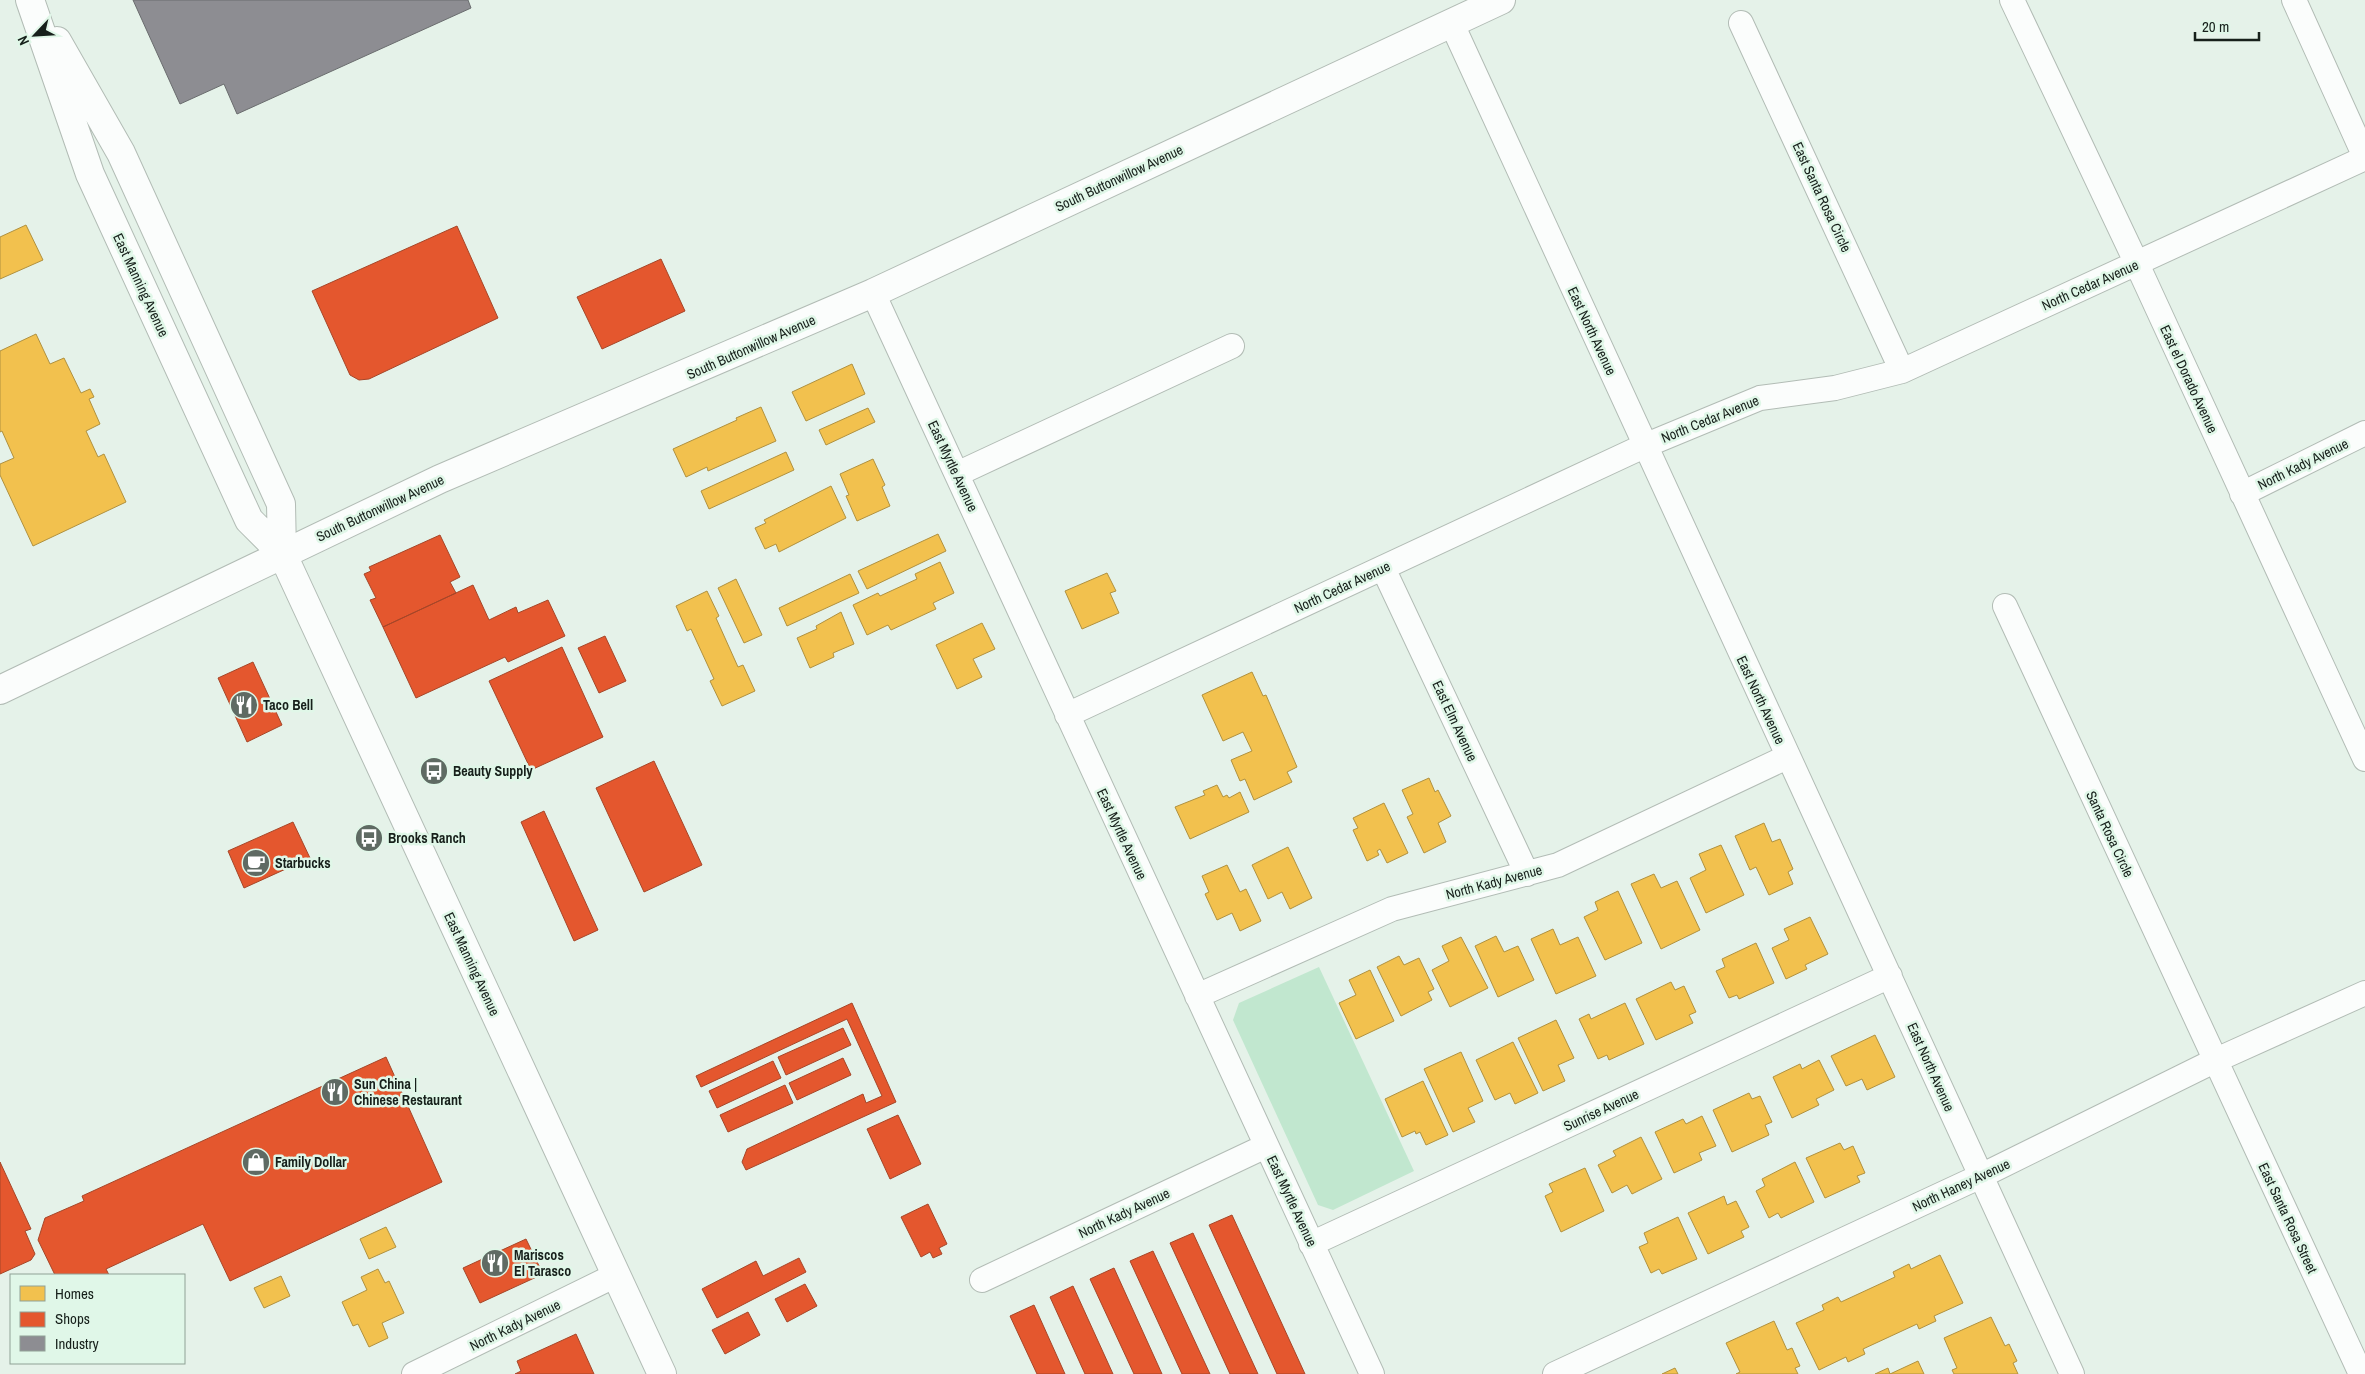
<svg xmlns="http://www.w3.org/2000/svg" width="2365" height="1374" font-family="'Archivo Narrow',sans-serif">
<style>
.green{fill:#c1e7cf}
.homes{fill:#f2c14e;stroke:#b0913f}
.shops{fill:#e4572e;stroke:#a64628}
.industry{fill:#8d8d92;stroke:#6a6c6e}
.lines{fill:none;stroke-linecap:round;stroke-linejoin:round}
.minor-casing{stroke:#b2bcb5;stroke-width:26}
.tertiary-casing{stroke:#b2bcb5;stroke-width:30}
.secondary-casing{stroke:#b2bcb5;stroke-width:30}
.minor{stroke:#fbfdfc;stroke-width:24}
.tertiary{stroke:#fbfdfc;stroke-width:28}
.secondary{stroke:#fbfdfc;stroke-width:28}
.labels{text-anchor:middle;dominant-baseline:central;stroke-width:5;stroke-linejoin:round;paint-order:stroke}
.street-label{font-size:14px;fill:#17201b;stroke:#e0f7e8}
.poi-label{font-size:14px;font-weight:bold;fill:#17201b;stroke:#e0f7e8;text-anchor:start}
</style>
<rect width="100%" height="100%" fill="#e5f2e9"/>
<path class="green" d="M 1319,967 L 1414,1171 L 1333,1210 L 1318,1205 L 1233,1020 L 1239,1003 Z"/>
<path class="homes" d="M 26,225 L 43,260 L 0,279 L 0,237 Z
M 36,334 L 50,364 L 64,358 L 81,393 L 90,389 L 94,397 L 89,399 L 100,424 L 86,431 L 98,457 L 104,454 L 126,502 L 33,546 L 0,475 L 0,464 L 14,458 L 2,431 L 0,432 L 0,351 Z
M 852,364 L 865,394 L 806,421 L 792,392 Z
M 761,407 L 776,441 L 708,471 L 707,467 L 686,477 L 673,449 L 737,420 L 736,418 Z
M 868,408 L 875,422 L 826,445 L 819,430 Z
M 786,452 L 794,470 L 709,509 L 701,491 Z
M 873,459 L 885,485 L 882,487 L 890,506 L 857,521 L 846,496 L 849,495 L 840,474 Z
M 831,486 L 846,518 L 779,552 L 776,544 L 765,549 L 755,528 L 766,523 L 764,520 Z
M 938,534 L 946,551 L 867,589 L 858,571 Z
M 940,562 L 954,593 L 933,603 L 936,609 L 891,630 L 888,625 L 867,635 L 853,605 L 878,593 L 880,596 L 917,579 L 915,574 Z
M 1107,573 L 1116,591 L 1110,593 L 1119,613 L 1082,629 L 1065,591 Z
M 850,574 L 859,593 L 787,626 L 779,608 Z
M 736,579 L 762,635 L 744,643 L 718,588 Z
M 707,591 L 719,616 L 716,618 L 738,667 L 743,665 L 755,691 L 722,706 L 710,681 L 714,679 L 691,629 L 687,631 L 676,606 Z
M 841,612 L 854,644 L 833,653 L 834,657 L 810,668 L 797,638 L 817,629 L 816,626 Z
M 982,623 L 995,649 L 973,659 L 982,677 L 957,689 L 936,645 Z
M 1252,672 L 1263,696 L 1266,695 L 1297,767 L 1287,772 L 1292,782 L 1254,800 L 1245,779 L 1240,781 L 1231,760 L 1252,751 L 1243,732 L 1223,741 L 1202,695 Z
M 1429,778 L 1435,792 L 1438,790 L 1451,816 L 1438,823 L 1446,842 L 1424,853 L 1407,817 L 1413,814 L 1402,790 Z
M 1217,785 L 1223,797 L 1227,795 L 1229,798 L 1240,792 L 1249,812 L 1190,839 L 1175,807 L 1205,795 L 1203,791 Z
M 1384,803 L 1408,853 L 1387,863 L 1380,849 L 1377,851 L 1379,855 L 1367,861 L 1353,830 L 1358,828 L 1353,818 Z
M 1764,823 L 1772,842 L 1780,839 L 1793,869 L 1788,872 L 1793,884 L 1769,895 L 1756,867 L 1750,870 L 1735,836 Z
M 1721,845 L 1744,895 L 1706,913 L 1690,878 L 1706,870 L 1699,854 Z
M 1288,847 L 1312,898 L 1290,909 L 1282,892 L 1268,899 L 1252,865 Z
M 1227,865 L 1240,892 L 1246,889 L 1261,921 L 1240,931 L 1232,913 L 1217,920 L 1205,894 L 1209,892 L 1202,876 Z
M 1654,874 L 1661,888 L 1677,881 L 1700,930 L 1661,949 L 1631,884 Z
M 1618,891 L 1642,943 L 1605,960 L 1584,917 L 1598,910 L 1595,902 Z
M 1810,917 L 1828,954 L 1805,965 L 1807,969 L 1786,979 L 1772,948 L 1789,940 L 1784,929 Z
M 1553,929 L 1560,945 L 1578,937 L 1596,976 L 1556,994 L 1531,939 Z
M 1496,936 L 1504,952 L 1518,946 L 1534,980 L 1498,997 L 1475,946 Z
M 1461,937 L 1488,988 L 1450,1007 L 1432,970 L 1449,961 L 1442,946 Z
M 1756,943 L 1774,983 L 1739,999 L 1737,995 L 1729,998 L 1716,971 L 1725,967 L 1722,959 Z
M 1399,956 L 1404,965 L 1419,958 L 1434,989 L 1428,992 L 1432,1000 L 1401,1016 L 1377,967 Z
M 1370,970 L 1394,1021 L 1356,1039 L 1339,1003 L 1356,995 L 1349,980 Z
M 1671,982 L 1675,990 L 1684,986 L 1696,1012 L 1689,1015 L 1693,1023 L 1656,1040 L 1636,999 Z
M 1625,1003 L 1644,1044 L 1609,1060 L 1607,1055 L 1598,1059 L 1579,1019 L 1589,1014 L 1591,1019 Z
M 1556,1020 L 1574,1058 L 1558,1065 L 1565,1081 L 1543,1091 L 1518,1038 Z
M 1875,1035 L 1895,1077 L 1867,1090 L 1862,1079 L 1846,1086 L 1831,1056 Z
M 1513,1042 L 1538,1093 L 1515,1104 L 1510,1093 L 1495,1100 L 1476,1060 Z
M 1461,1052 L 1483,1101 L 1468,1108 L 1475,1122 L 1453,1132 L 1424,1069 Z
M 1819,1060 L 1834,1090 L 1816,1099 L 1819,1105 L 1792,1118 L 1773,1077 L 1800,1064 L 1802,1069 Z
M 1423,1081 L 1448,1135 L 1426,1145 L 1420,1132 L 1416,1134 L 1415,1131 L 1402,1137 L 1385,1099 Z
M 1749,1093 L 1752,1099 L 1760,1096 L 1772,1122 L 1765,1125 L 1769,1135 L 1732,1152 L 1713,1110 Z
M 1702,1116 L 1716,1146 L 1699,1153 L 1702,1160 L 1674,1173 L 1655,1132 L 1683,1119 L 1686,1124 Z
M 1641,1137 L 1662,1179 L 1632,1194 L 1627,1185 L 1612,1193 L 1598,1165 L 1616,1156 L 1613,1151 Z
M 1840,1143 L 1844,1150 L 1853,1146 L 1865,1173 L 1857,1176 L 1860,1182 L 1825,1198 L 1806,1158 Z
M 1795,1162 L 1814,1202 L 1781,1218 L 1778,1213 L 1769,1218 L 1756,1191 L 1765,1186 L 1762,1179 Z
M 1585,1168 L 1604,1211 L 1561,1232 L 1545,1196 L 1553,1192 L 1549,1184 Z
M 1724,1196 L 1727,1205 L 1736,1201 L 1749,1227 L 1741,1231 L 1744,1237 L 1708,1254 L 1688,1213 Z
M 1678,1217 L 1697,1259 L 1662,1274 L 1659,1269 L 1651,1273 L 1639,1247 L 1648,1243 L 1644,1233 Z
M 386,1227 L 396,1247 L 369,1259 L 360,1239 Z
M 1940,1255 L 1963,1303 L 1934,1316 L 1936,1321 L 1919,1329 L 1917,1324 L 1863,1349 L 1865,1354 L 1848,1362 L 1846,1357 L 1819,1370 L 1796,1323 L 1824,1310 L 1822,1305 L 1838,1297 L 1841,1302 L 1895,1277 L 1893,1272 L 1909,1264 L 1911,1269 Z
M 378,1269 L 385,1283 L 389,1281 L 404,1313 L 382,1323 L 388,1338 L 369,1347 L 358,1324 L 353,1326 L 342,1302 L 367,1290 L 361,1277 Z
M 281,1276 L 290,1296 L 264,1308 L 254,1288 Z
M 1991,1317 L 2005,1346 L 2009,1344 L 2017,1361 L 2013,1363 L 2018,1374 L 1954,1374 L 1952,1370 L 1957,1368 L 1944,1338 Z
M 1774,1321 L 1787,1350 L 1792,1348 L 1800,1366 L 1795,1368 L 1798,1374 L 1736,1374 L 1740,1372 L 1726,1343 Z
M 1918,1361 L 1924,1374 L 1875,1374 L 1888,1368 L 1890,1374 Z
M 1675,1368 L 1678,1374 L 1662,1374 Z"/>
<path class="shops" d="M 457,226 L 498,318 L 369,379 L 359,380 L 350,375 L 312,291 Z
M 661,259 L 685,311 L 602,349 L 577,297 Z
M 440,535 L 460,577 L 450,582 L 456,593 L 383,627 L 370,600 L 376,598 L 364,574 L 371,571 L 369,567 Z
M 473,585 L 489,620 L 516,607 L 518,613 L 548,600 L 565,636 L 508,662 L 505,657 L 416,698 L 383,627 Z
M 605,636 L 626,681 L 599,693 L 578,648 Z
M 562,647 L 603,737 L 531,770 L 489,681 Z
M 253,662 L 282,725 L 247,742 L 218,678 Z
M 654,761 L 702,865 L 644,892 L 596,788 Z
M 544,811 L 598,930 L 574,941 L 521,822 Z
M 293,822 L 310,858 L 244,888 L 228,851 Z
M 852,1003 L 896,1102 L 746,1170 L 742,1162 L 747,1149 L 863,1094 L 866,1103 L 882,1096 L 847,1019 L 701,1087 L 696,1076 Z
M 843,1028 L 851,1045 L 786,1075 L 778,1057 Z
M 386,1057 L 442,1182 L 230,1281 L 203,1224 L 106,1269 L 109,1275 L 55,1275 L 38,1240 L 45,1218 L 84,1201 L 82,1196 Z
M 843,1058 L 851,1075 L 797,1100 L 789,1083 Z
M 773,1061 L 781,1078 L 717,1108 L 709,1091 Z
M 785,1085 L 793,1103 L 728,1132 L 720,1115 Z
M 898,1115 L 921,1164 L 890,1179 L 867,1129 Z
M 0,1162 L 31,1229 L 25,1231 L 35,1254 L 31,1260 L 0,1274 Z
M 928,1204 L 947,1244 L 939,1248 L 942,1254 L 933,1258 L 930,1252 L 921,1257 L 901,1217 Z
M 1232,1215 L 1305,1374 L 1277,1374 L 1209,1225 Z
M 1193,1233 L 1258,1374 L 1230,1374 L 1170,1243 Z
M 526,1239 L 543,1274 L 480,1303 L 463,1268 Z
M 1153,1251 L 1210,1374 L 1182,1374 L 1130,1261 Z
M 799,1258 L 806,1272 L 717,1318 L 702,1289 L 756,1261 L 763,1276 Z
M 1114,1268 L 1162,1374 L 1134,1374 L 1090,1279 Z
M 805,1284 L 817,1306 L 787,1322 L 775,1299 Z
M 1073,1286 L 1113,1374 L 1085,1374 L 1050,1297 Z
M 1034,1305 L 1065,1374 L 1037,1374 L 1010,1316 Z
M 748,1312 L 760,1335 L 725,1354 L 712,1330 Z
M 576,1334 L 594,1374 L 515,1374 L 521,1371 L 517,1361 Z"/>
<path class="industry" d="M 133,0 L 468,0 L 471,8 L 237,114 L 224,84 L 180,104 Z"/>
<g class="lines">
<defs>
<path id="minor" d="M 2012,0 L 2137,264 L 2365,759
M 2294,0 L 2365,157
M 1741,23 L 1902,371
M 1452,24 L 2072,1374
M 873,293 L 1372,1374
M 957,474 L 1232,346
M 2242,494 L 2365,433
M 1383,568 L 1527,874
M 2005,606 L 2361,1374
M 1067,715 L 1644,446 L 1760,398 L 1835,388 L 1902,371 L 2365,158
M 1197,996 L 1392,909 L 1558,865 L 1787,757
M 1311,1244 L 1890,976
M 982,1280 L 1266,1146
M 414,1374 L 616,1275
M 1555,1374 L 1981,1176 L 2214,1061 L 2365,993"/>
<path id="tertiary" d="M 0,690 L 440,479 L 873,293 L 1501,0"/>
<path id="secondary" d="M 30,0 L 90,174 L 249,520 L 282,553 L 662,1374
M 57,41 L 121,153 L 281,504 L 282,553"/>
</defs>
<use href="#minor" class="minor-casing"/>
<use href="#tertiary" class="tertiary-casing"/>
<use href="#secondary" class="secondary-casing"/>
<use href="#minor" class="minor"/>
<use href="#tertiary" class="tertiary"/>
<use href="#secondary" class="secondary"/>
</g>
<defs>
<symbol id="restaurant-disc" viewBox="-11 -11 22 22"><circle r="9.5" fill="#5f6a63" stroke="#e0f7e8"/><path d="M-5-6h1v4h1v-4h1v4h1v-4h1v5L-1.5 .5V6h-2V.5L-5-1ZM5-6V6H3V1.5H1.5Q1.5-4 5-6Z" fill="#fff"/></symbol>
<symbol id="bus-disc" viewBox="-11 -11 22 22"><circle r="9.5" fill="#5f6a63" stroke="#e0f7e8"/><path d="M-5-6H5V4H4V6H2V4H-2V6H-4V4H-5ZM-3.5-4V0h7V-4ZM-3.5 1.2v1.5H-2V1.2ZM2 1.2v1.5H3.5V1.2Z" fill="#fff"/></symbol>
<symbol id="cafe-disc" viewBox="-11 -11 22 22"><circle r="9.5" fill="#5f6a63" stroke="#e0f7e8"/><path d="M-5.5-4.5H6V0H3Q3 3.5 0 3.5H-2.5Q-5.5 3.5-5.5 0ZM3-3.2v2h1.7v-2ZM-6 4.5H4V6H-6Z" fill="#fff"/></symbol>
<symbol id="shop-disc" viewBox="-11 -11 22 22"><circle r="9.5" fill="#5f6a63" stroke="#e0f7e8"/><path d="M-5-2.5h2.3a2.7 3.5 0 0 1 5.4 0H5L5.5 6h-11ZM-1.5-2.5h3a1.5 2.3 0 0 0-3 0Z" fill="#fff"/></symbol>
</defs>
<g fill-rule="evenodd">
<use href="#restaurant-disc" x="228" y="689" width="32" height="32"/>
<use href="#bus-disc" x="418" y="755" width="32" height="32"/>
<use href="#bus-disc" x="353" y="822" width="32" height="32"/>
<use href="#cafe-disc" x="240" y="847" width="32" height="32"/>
<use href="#restaurant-disc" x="319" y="1076" width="32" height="32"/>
<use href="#shop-disc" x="240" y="1146" width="32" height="32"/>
<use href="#restaurant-disc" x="479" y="1247" width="32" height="32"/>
</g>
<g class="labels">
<g class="street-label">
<text transform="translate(1119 178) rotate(-25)">South Buttonwillow Avenue</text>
<text transform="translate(1822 197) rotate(65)">East Santa Rosa Circle</text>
<text transform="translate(141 285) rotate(65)">East Manning Avenue</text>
<text transform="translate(2090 285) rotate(-24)">North Cedar Avenue</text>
<text transform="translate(1592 331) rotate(65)">East North Avenue</text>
<text transform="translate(751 347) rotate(-24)">South Buttonwillow Avenue</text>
<text transform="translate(2189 379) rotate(65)">East el Dorado Avenue</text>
<text transform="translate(1710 419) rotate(-22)">North Cedar Avenue</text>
<text transform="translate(2303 464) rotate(-26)">North Kady Avenue</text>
<text transform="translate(953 466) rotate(65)">East Myrtle Avenue</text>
<text transform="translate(380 508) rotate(-25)">South Buttonwillow Avenue</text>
<text transform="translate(1342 587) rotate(-25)">North Cedar Avenue</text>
<text transform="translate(1761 700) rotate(65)">East North Avenue</text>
<text transform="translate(1455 721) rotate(65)">East Elm Avenue</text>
<text transform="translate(1122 834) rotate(65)">East Myrtle Avenue</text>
<text transform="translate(2110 834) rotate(65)">Santa Rosa Circle</text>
<text transform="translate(1494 882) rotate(-15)">North Kady Avenue</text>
<text transform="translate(472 964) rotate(65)">East Manning Avenue</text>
<text transform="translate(1931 1067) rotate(66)">East North Avenue</text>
<text transform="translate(1601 1110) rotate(-25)">Sunrise Avenue</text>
<text transform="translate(1961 1185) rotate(-25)">North Haney Avenue</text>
<text transform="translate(1292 1201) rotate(65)">East Myrtle Avenue</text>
<text transform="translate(1124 1213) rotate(-25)">North Kady Avenue</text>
<text transform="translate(2288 1218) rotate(65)">East Santa Rosa Street</text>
<text transform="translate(515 1325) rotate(-26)">North Kady Avenue</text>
</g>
<g class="poi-label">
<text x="263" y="705">Taco Bell</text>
<text x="453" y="771">Beauty Supply</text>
<text x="388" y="838">Brooks Ranch</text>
<text x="275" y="863">Starbucks</text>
<text x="354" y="1084">Sun China |<tspan x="354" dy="16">Chinese Restaurant</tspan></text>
<text x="275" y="1162">Family Dollar</text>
<text x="514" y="1255">Mariscos<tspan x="514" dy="16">El Tarasco</tspan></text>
</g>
</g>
<rect x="10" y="1274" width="175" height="90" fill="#e0f7e8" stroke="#90a196"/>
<rect x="20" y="1286" width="25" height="15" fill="#f2c14e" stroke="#90a196"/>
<text x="55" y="1299" font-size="15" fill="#17201b">Homes</text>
<rect x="20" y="1312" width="25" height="15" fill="#e4572e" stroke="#90a196"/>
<text x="55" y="1324" font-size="15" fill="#17201b">Shops</text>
<rect x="20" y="1336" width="25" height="15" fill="#8d8d92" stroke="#90a196"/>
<text x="55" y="1349" font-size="15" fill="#17201b">Industry</text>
<g transform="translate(35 35) rotate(245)" stroke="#e0f7e8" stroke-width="4" paint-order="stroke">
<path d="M0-4L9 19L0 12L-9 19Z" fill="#17201b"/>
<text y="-8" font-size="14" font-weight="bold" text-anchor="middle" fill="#17201b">N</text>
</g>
<path d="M2195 32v8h64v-8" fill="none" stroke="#17201b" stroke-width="2.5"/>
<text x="2202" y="32" font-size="15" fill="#17201b" stroke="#e0f7e8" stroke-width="4" paint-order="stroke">20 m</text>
</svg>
